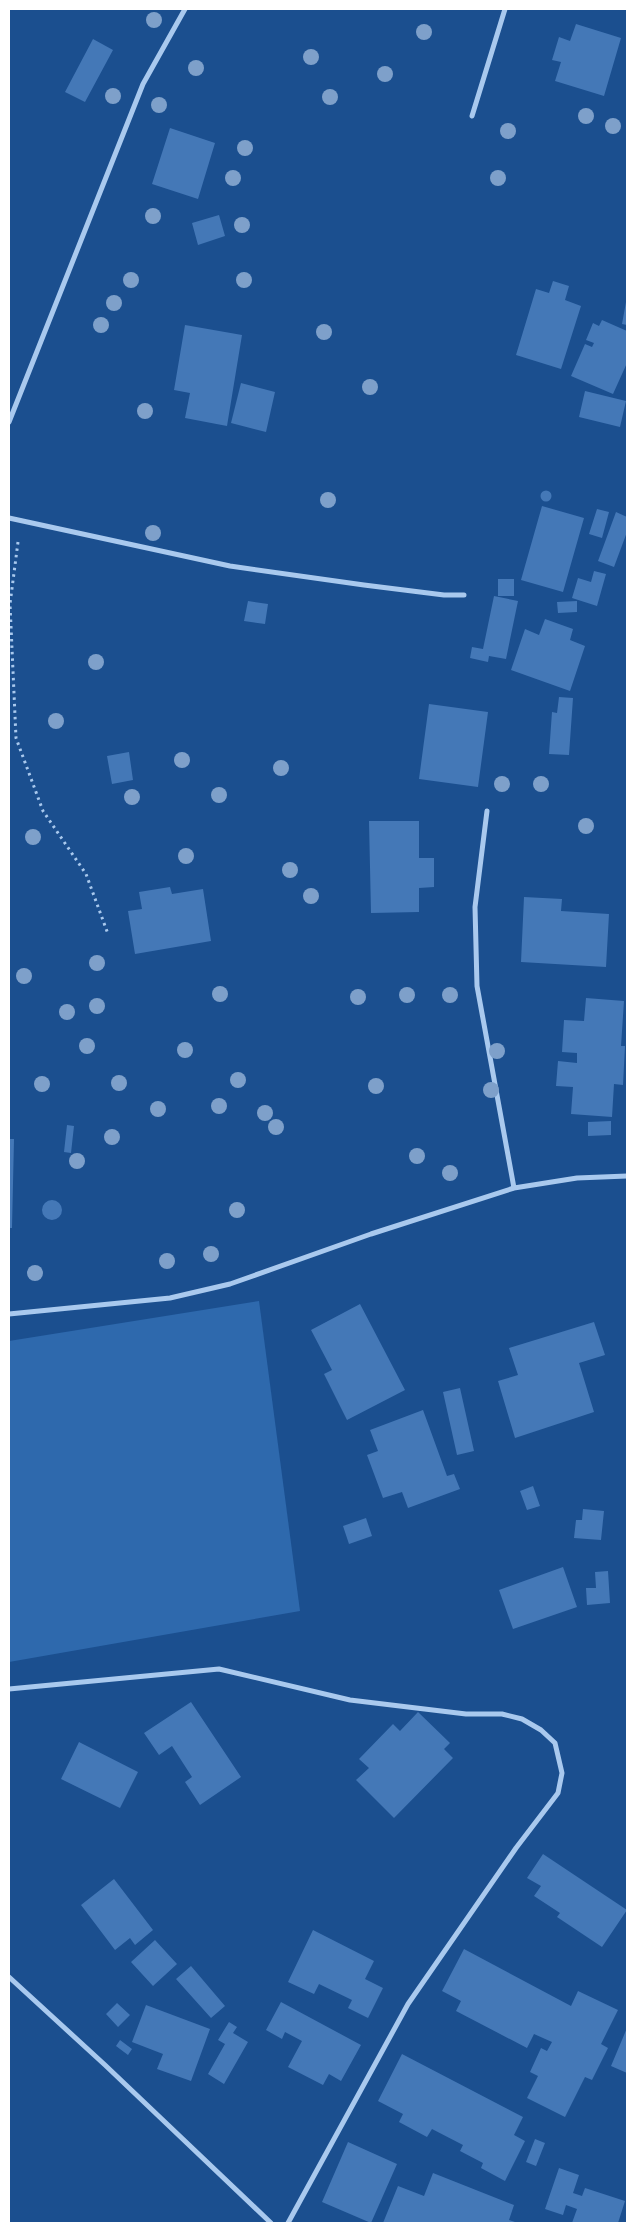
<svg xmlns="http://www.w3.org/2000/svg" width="636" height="2232" font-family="'Varela Round',sans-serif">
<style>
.green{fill:#2e69ad}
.building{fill:#4478b7}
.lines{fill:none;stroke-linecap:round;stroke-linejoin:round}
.path{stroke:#a9c9ee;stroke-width:3;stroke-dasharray:2.5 4;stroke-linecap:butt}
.street{stroke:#a9c9ee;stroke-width:5}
.tree{fill:#7ea0ca}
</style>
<rect width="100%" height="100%" fill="#1b4f8f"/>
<path class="green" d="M 259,1301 L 300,1611 L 9,1662 L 9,1341 Z"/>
<path class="building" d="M 576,24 L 621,38 L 604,96 L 555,81 L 561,62 L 552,60 L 559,37 L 570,41 Z
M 93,39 L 113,50 L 85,102 L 65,92 Z
M 170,128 L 215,143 L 198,199 L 152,184 Z
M 219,215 L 225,236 L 198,245 L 192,223 Z
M 553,281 L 569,286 L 565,300 L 581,306 L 561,369 L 516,355 L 536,289 L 549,293 Z
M 626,302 L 627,302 L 627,325 L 622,324 Z
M 602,320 L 627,331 L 627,363 L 613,394 L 571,376 L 585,344 L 592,347 L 594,343 L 586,340 L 593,323 L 599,326 Z
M 185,325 L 242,335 L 227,426 L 185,418 L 190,393 L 174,390 Z
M 241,383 L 275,392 L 266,432 L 231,423 Z
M 585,391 L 626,401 L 620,427 L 579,417 Z
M540.5 496a5.5 5.5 0 1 1 11 0a5.5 5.5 0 1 1-11 0Z
M 542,506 L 584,518 L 563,592 L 521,580 Z
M 597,509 L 609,512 L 602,538 L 589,534 Z
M 616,512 L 627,517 L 627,532 L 614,567 L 598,561 Z
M 594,571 L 606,574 L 597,606 L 572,598 L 578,578 L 591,582 Z
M 498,579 L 514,579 L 514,596 L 498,596 Z
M 494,596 L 518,601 L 506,659 L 489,656 L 488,662 L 470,658 L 472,647 L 483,649 Z
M 248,601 L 268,604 L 265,624 L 244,621 Z
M 577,601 L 577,612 L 558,613 L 557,602 Z
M 545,619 L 573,629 L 570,640 L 585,646 L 570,691 L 511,670 L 525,629 L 539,635 Z
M 559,697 L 573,698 L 569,755 L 549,754 L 552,712 L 557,713 Z
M 429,704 L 488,712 L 478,787 L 419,779 Z
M 129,752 L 133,780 L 112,784 L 107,756 Z
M 369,821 L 419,821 L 419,858 L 434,858 L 434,887 L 419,888 L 419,912 L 371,913 Z
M 170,887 L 172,894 L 203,889 L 211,941 L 135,954 L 128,911 L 142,909 L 139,892 Z
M 524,897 L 562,899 L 561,911 L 609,914 L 606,967 L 521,962 Z
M 586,998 L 624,1001 L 621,1046 L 625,1046 L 623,1085 L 614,1084 L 612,1117 L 571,1114 L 573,1087 L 556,1086 L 558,1061 L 577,1063 L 577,1053 L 562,1052 L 564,1020 L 584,1021 Z
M 611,1121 L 611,1135 L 588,1136 L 588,1122 Z
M 67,1125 L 74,1126 L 71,1153 L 64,1152 Z
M 9,1139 L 14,1139 L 12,1228 L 9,1228 Z
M42 1210a10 10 0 1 1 20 0a10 10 0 1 1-20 0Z
M 360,1304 L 405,1390 L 347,1420 L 324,1374 L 332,1370 L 311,1330 Z
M 594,1322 L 605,1355 L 579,1363 L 594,1412 L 515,1438 L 498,1381 L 518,1375 L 509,1348 Z
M 460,1388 L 474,1451 L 457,1455 L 443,1392 Z
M 423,1410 L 447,1476 L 454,1474 L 460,1489 L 408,1508 L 402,1492 L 383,1498 L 367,1455 L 378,1451 L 370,1430 Z
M 533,1486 L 540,1506 L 527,1510 L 520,1491 Z
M 583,1509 L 604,1511 L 601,1540 L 574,1538 L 576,1520 L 582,1520 Z
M 366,1518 L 372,1536 L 349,1544 L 343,1526 Z
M 563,1567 L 577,1607 L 513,1629 L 499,1590 Z
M 608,1571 L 610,1603 L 587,1605 L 586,1588 L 596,1588 L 595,1572 Z
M 191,1702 L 241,1777 L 200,1805 L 185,1782 L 192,1777 L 172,1746 L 159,1755 L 144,1733 Z
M 418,1712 L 450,1743 L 444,1749 L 453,1758 L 394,1818 L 356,1780 L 369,1768 L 359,1759 L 393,1724 L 400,1731 Z
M 79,1742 L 138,1772 L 120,1808 L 61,1779 Z
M 543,1854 L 627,1910 L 602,1947 L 557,1917 L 560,1913 L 534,1896 L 541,1886 L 527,1878 Z
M 114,1879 L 153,1930 L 135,1945 L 130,1938 L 115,1950 L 81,1905 Z
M 313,1930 L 374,1961 L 365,1979 L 383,1988 L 368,2018 L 348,2008 L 352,2000 L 319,1984 L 314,1994 L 288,1982 Z
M 155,1940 L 177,1964 L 153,1986 L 131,1962 Z
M 464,1949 L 571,2006 L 578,1991 L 618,2010 L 601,2044 L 608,2048 L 592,2080 L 585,2077 L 565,2117 L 527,2098 L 538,2076 L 530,2072 L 541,2048 L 547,2051 L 552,2042 L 534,2034 L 527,2048 L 456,2011 L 461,2001 L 442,1991 Z
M 191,1966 L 225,2006 L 211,2018 L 176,1979 Z
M 281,2002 L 361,2045 L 341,2081 L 329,2074 L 323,2085 L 288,2067 L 302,2041 L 285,2032 L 282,2039 L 266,2030 Z
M 117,2003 L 130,2015 L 118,2027 L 106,2014 Z
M 146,2005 L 210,2029 L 191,2081 L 157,2069 L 163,2054 L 132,2042 Z
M 229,2022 L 237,2027 L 233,2033 L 248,2042 L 224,2084 L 208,2074 L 225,2044 L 218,2040 Z
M 627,2028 L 627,2073 L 611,2066 Z
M 120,2040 L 132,2049 L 128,2055 L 116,2046 Z
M 402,2054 L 523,2117 L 514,2135 L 525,2141 L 505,2181 L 481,2168 L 483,2163 L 460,2151 L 463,2145 L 432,2129 L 427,2137 L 399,2122 L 403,2114 L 378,2101 Z
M 535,2139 L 545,2143 L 536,2166 L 526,2162 Z
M 348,2142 L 397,2164 L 371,2223 L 322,2202 Z
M 559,2168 L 579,2175 L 573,2193 L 582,2196 L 585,2188 L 625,2201 L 618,2223 L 572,2223 L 577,2209 L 566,2205 L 563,2215 L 545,2209 Z
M 433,2173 L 514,2205 L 509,2220 L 518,2223 L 383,2223 L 398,2186 L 424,2196 Z"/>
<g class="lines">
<path class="path" d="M 18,542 L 10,604 L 16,738 L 43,811 L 86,874 L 108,934"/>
<path class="street" d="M 472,116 L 505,9
M 9,422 L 143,84 L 185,9
M 9,518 L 230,566 L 364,585 L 444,595 L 464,595
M 487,811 L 475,907 L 477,986 L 514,1188
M 9,1314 L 170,1298 L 230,1284 L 371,1234 L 514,1188 L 577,1178 L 627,1176
M 9,1689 L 219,1669 L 350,1700 L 466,1714 L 502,1714 L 522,1719 L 541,1730 L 555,1743 L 562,1773 L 558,1793 L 516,1848 L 408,2004 L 288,2223
M 9,1977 L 105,2065 L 271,2223"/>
</g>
<g class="tree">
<circle cx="154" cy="20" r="8"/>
<circle cx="424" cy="32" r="8"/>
<circle cx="311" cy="57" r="8"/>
<circle cx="196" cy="68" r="8"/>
<circle cx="385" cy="74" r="8"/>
<circle cx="113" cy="96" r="8"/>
<circle cx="330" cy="97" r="8"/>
<circle cx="159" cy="105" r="8"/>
<circle cx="586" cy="116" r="8"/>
<circle cx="613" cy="126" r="8"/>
<circle cx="508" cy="131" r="8"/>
<circle cx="245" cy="148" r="8"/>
<circle cx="233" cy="178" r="8"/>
<circle cx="498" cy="178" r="8"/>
<circle cx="153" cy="216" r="8"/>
<circle cx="242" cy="225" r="8"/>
<circle cx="131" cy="280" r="8"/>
<circle cx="244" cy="280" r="8"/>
<circle cx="114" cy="303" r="8"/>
<circle cx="101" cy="325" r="8"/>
<circle cx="324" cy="332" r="8"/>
<circle cx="370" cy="387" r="8"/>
<circle cx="145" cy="411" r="8"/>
<circle cx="328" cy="500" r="8"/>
<circle cx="153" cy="533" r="8"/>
<circle cx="96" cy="662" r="8"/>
<circle cx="56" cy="721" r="8"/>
<circle cx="182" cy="760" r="8"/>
<circle cx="281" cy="768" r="8"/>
<circle cx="502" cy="784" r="8"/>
<circle cx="541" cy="784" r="8"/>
<circle cx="219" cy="795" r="8"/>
<circle cx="132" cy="797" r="8"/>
<circle cx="586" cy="826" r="8"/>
<circle cx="33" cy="837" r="8"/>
<circle cx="186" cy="856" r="8"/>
<circle cx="290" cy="870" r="8"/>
<circle cx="311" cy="896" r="8"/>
<circle cx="97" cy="963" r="8"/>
<circle cx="24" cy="976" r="8"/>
<circle cx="220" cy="994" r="8"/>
<circle cx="407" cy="995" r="8"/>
<circle cx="450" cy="995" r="8"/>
<circle cx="358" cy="997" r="8"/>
<circle cx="97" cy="1006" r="8"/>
<circle cx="67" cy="1012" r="8"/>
<circle cx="87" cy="1046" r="8"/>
<circle cx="185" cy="1050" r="8"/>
<circle cx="497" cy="1051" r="8"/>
<circle cx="238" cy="1080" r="8"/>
<circle cx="119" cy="1083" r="8"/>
<circle cx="42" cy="1084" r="8"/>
<circle cx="376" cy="1086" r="8"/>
<circle cx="491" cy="1090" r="8"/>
<circle cx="219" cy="1106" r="8"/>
<circle cx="158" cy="1109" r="8"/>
<circle cx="265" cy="1113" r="8"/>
<circle cx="276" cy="1127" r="8"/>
<circle cx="112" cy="1137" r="8"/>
<circle cx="417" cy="1156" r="8"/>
<circle cx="77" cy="1161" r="8"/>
<circle cx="450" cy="1173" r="8"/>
<circle cx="237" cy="1210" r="8"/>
<circle cx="211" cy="1254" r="8"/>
<circle cx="167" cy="1261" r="8"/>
<circle cx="35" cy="1273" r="8"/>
</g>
<rect width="636" height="2232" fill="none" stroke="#ffffff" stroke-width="20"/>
</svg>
